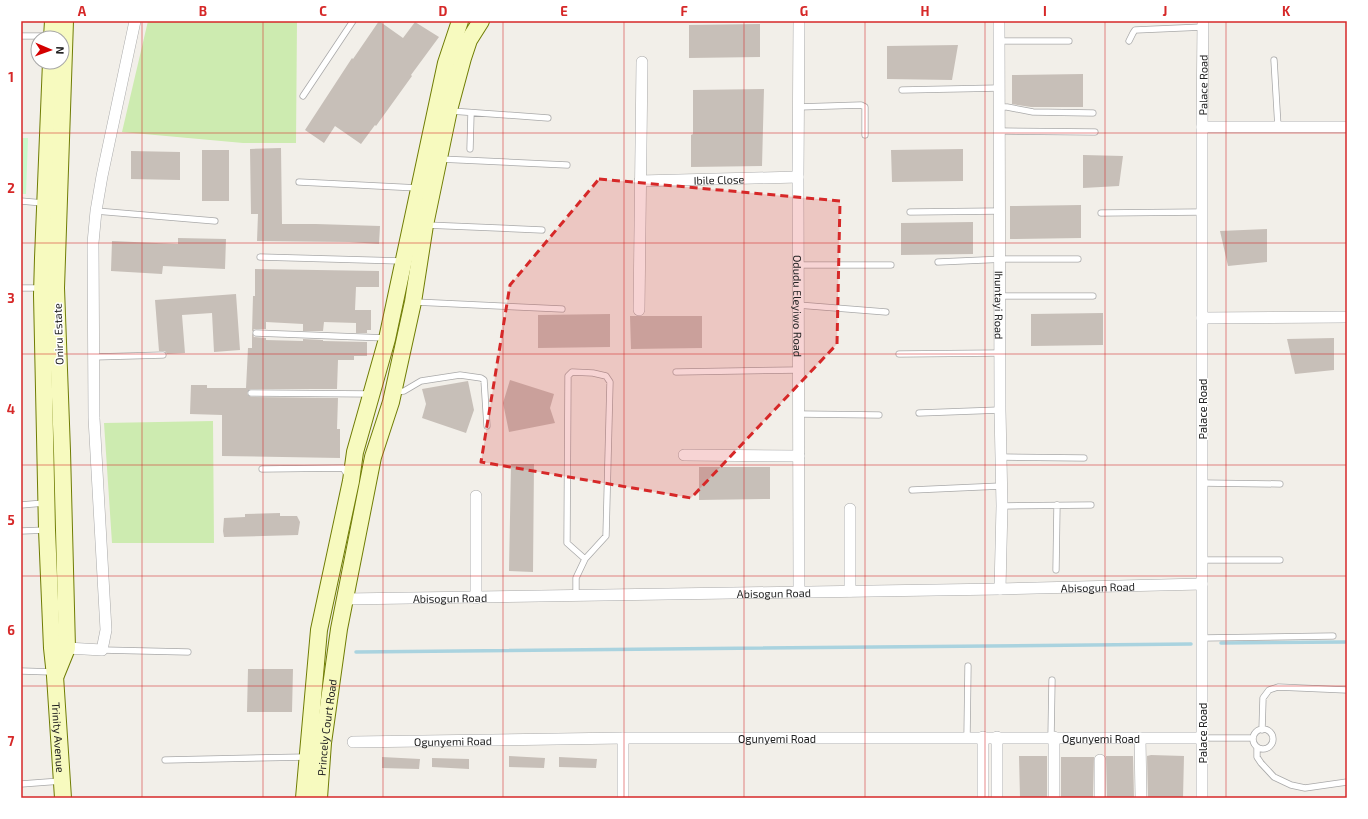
<svg xmlns="http://www.w3.org/2000/svg" width="1368" height="819" font-family="'Exo 2',sans-serif">
<style>
.grass{fill:#cdebb0}
.park{fill:#c8facc}
.lines{fill:none;stroke-linecap:round;stroke-linejoin:round}
.stream{stroke:#aad3df;stroke-width:3.5}
.building{fill:#c7bfb8}
.lane-casing{stroke:#a9a9a9;stroke-width:7}
.street-casing{stroke:#a9a9a9;stroke-width:12}
.secondary-casing{stroke:#707d05;stroke-width:18}
.lane{stroke:#fff;stroke-width:5.5}
.street{stroke:#fff;stroke-width:11}
.secondary{stroke:#f7fabf;stroke-width:16}
.marked{fill:#d62828;fill-opacity:0.2;stroke:#d62828;stroke-width:3;stroke-dasharray:8 5;stroke-linejoin:round}
.grid{fill:none;stroke:#d62828;stroke-width:1;stroke-opacity:0.55}
.labels{text-anchor:middle;dominant-baseline:central;stroke-width:3;stroke-linejoin:round;paint-order:stroke}
.street-label{font-size:11px;fill:#222;stroke:#fff}
.neatline{fill:none;stroke:#d62828;stroke-width:1.5}
.grid-label{font-size:13px;text-anchor:middle;font-weight:bold;fill:#d62828}
</style>
<rect width="100%" height="100%" fill="#f2efe9"/>
<path class="grass" d="M 148,21 L 297,21 L 296,143 L 243,143 L 122,132 Z
M 213,421 L 214,543 L 112,543 L 104,423 Z"/>
<path class="park" d="M 21,138 L 28,138 L 26,194 L 21,194 Z"/>
<g class="lines">
<path class="stream" d="M 1221,643 L 1347,642
M 356,652 L 1191,644"/>
</g>
<path class="building" d="M 379,21 L 403,38 L 415,22 L 439,37 L 411,75 L 412,76 L 376,126 L 375,125 L 361,144 L 335,126 L 324,143 L 305,130 L 352,58 L 353,59 Z
M 760,24 L 760,57 L 689,58 L 689,25 Z
M 958,45 L 952,80 L 887,79 L 887,46 Z
M 1083,74 L 1083,107 L 1031,107 L 1012,104 L 1012,75 Z
M 764,89 L 762,166 L 691,167 L 691,135 L 693,134 L 693,90 Z
M 281,148 L 282,224 L 316,224 L 380,226 L 379,244 L 349,242 L 257,241 L 258,214 L 251,214 L 250,149 Z
M 963,149 L 963,181 L 892,182 L 891,150 Z
M 202,150 L 229,150 L 229,201 L 202,201 Z
M 131,151 L 180,152 L 180,180 L 131,179 Z
M 1083,155 L 1123,156 L 1119,186 L 1083,188 Z
M 1081,205 L 1081,238 L 1010,239 L 1010,206 Z
M 973,222 L 973,254 L 901,255 L 901,223 Z
M 1267,229 L 1267,262 L 1228,266 L 1220,231 Z
M 178,238 L 226,239 L 225,269 L 163,266 L 162,274 L 111,271 L 112,241 L 178,244 Z
M 255,269 L 379,271 L 379,287 L 356,287 L 355,310 L 371,310 L 371,330 L 367,330 L 367,333 L 356,333 L 356,323 L 324,322 L 323,331 L 303,331 L 303,324 L 266,322 L 266,329 L 254,329 L 252,332 L 253,296 L 255,296 Z
M 236,294 L 240,350 L 214,352 L 212,313 L 182,315 L 185,353 L 167,354 L 165,351 L 159,351 L 155,300 Z
M 1103,313 L 1103,345 L 1031,346 L 1031,314 Z
M 610,314 L 610,347 L 538,348 L 538,315 Z
M 630,316 L 702,316 L 702,348 L 631,349 Z
M 252,333 L 254,337 L 266,338 L 266,340 L 303,341 L 303,339 L 323,340 L 323,341 L 367,342 L 367,356 L 354,356 L 354,360 L 338,360 L 337,389 L 251,389 L 249,390 L 247,393 L 248,395 L 251,397 L 338,398 L 337,429 L 340,429 L 340,458 L 222,456 L 222,415 L 190,414 L 191,385 L 207,385 L 207,388 L 246,388 L 248,348 L 252,348 Z
M 1334,338 L 1334,370 L 1295,374 L 1287,339 Z
M 510,380 L 554,394 L 550,408 L 555,423 L 509,432 L 503,403 Z
M 468,381 L 474,410 L 466,433 L 422,418 L 426,404 L 422,389 Z
M 511,464 L 534,464 L 533,572 L 509,571 Z
M 699,467 L 770,467 L 770,499 L 699,500 Z
M 280,513 L 280,516 L 297,516 L 300,522 L 298,535 L 224,537 L 223,531 L 224,518 L 245,517 L 245,514 Z
M 248,669 L 293,669 L 292,712 L 247,712 Z
M 1151,755 L 1184,756 L 1183,798 L 1148,798 L 1147,756 Z
M 509,756 L 545,758 L 544,768 L 509,767 Z
M 1019,756 L 1047,756 L 1047,798 L 1020,798 Z
M 1106,756 L 1133,756 L 1134,798 L 1107,798 Z
M 382,757 L 420,759 L 419,769 L 382,768 Z
M 559,757 L 597,759 L 596,768 L 559,767 Z
M 1061,757 L 1094,757 L 1093,798 L 1061,798 Z
M 432,758 L 469,759 L 469,769 L 432,767 Z"/>
<g class="lines">
<defs>
<path id="lane" d="M 21,36 L 50,36
M 999,41 L 1069,41
M 1129,41 L 1133,33 L 1135,30 L 1203,27
M 1274,60 L 1278,127
M 902,90 L 999,88
M 303,96 L 353,21
M 798,107 L 861,105 L 865,107 L 865,135
M 1000,107 L 1007,107 L 1033,112 L 1093,113
M 451,111 L 548,118
M 1000,131 L 1095,132
M 470,149 L 471,113
M 440,159 L 567,165
M 299,182 L 418,188
M 21,201 L 43,203
M 96,211 L 215,221
M 910,212 L 1000,211
M 1101,213 L 1202,212
M 426,225 L 542,230
M 260,257 L 402,261
M 938,262 L 1006,259 L 1078,259
M 798,265 L 891,265
M 21,288 L 41,288
M 1000,296 L 1093,296
M 415,302 L 562,309
M 798,305 L 886,312
M 256,333 L 386,338
M 899,354 L 1000,353
M 93,357 L 163,355
M 676,372 L 799,370
M 395,392 L 404,391 L 421,381 L 460,375 L 481,378 L 484,380 L 487,426
M 251,393 L 371,394
M 919,413 L 1000,410
M 799,414 L 879,415
M 1001,457 L 1084,458
M 262,469 L 343,468 L 348,476
M 1202,483 L 1280,484
M 912,490 L 1001,486
M 21,505 L 44,503
M 1002,506 L 1091,505
M 21,531 L 47,530
M 1202,560 L 1280,560
M 1056,570 L 1057,505
M 576,596 L 576,578 L 585,559 L 606,536 L 610,382 L 606,376 L 593,373 L 572,372 L 568,376 L 567,543 L 585,559
M 1202,638 L 1333,636
M 102,650 L 188,652
M 21,671 L 53,672
M1253 739a10 10 0 1 1 20 0a10 10 0 1 1-20 0Z
M 1262,730 L 1263,698 L 1269,690 L 1278,687 L 1347,690
M 967,737 L 968,666
M 1051,737 L 1052,680
M 1202,738 L 1253,738
M 1257,747 L 1257,757 L 1261,763 L 1274,777 L 1291,785 L 1305,788 L 1347,782
M 165,760 L 307,757
M 21,784 L 61,781"/>
<g id="street">
<path id="s1" d="M 799,21 L 798,177 L 799,592"/>
<path id="s2" d="M 999,21 L 1000,410 L 1002,506 L 1000,589"/>
<path d="M 1202,127 L 1347,127"/>
<path id="s3" d="M 640,181 L 798,177"/>
<path d="M 639,310 L 642,62"/>
<path d="M 1202,318 L 1347,317"/>
<path d="M 684,455 L 799,456"/>
<path d="M 850,591 L 850,509"/>
<path d="M 476,598 L 476,496"/>
<path id="s4" d="M 345,599 L 1000,589 L 1202,584"/>
<path d="M 67,648 L 102,650 L 106,630 L 94,418 L 93,243 L 96,211 L 102,176 L 135,21"/>
<path d="M 983,737 L 983,798"/>
<path d="M 997,737 L 997,798"/>
<path d="M 1054,737 L 1054,798"/>
<path d="M 623,738 L 623,798"/>
<path d="M 1140,738 L 1141,798"/>
<path id="s5" d="M 353,742 L 623,738 L 1202,738"/>
<path d="M 1100,760 L 1100,798"/>
<path id="s6" d="M 1202,798 L 1202,127 L 1203,21"/>
</g>
<g id="secondary">
<path d="M 52,38 L 53,21"/>
<path id="s7" d="M 51,62 L 43,258 L 42,295 L 47,530 L 52,648 L 55,676 L 63,798"/>
<path d="M 56,675 L 67,648 L 62,451 L 56,288 L 65,21"/>
<path d="M 304,798 L 319,630 L 351,481 L 355,452 L 387,339 L 446,63 L 460,21"/>
<path id="s8" d="M 319,798 L 323,743 L 339,629 L 373,457 L 391,402 L 413,302 L 425,225 L 449,110 L 463,58 L 469,40 L 481,21"/>
</g>
</defs>
<use href="#lane" class="lane-casing"/>
<use href="#street" class="street-casing"/>
<use href="#secondary" class="secondary-casing"/>
<use href="#lane" class="lane"/>
<use href="#street" class="street"/>
<use href="#secondary" class="secondary"/>
</g>
<path class="marked" d="M 599,179 L 840,201 L 837,344 L 691,498 L 481,462 L 510,285 Z"/>
<path class="grid" d="M 142,21 L 142,798M 263,21 L 263,798M 383,21 L 383,798M 503,21 L 503,798M 624,21 L 624,798M 744,21 L 744,798M 865,21 L 865,798M 985,21 L 985,798M 1105,21 L 1105,798M 1226,21 L 1226,798M 21,133 L 1347,133M 21,243 L 1347,243M 21,354 L 1347,354M 21,465 L 1347,465M 21,576 L 1347,576M 21,686 L 1347,686"/>
<g class="labels">
<g class="street-label">
<text stroke="none"><textPath href="#s6" startOffset="713">Palace Road</textPath></text>
<text stroke="none"><textPath href="#s3" startOffset="79">Ibile Close</textPath></text>
<text stroke="none"><textPath href="#s2" startOffset="284">Ihuntayi Road</textPath></text>
<text stroke="none"><textPath href="#s1" startOffset="285">Odudu Eleyiwo Road</textPath></text>
<text transform="translate(58 334) rotate(-92)">Oniru Estate</text>
<text transform="translate(1202 409) rotate(-90)">Palace Road</text>
<text stroke="none"><textPath href="#s4" startOffset="753">Abisogun Road</textPath></text>
<text stroke="none"><textPath href="#s4" startOffset="429">Abisogun Road</textPath></text>
<text stroke="none"><textPath href="#s4" startOffset="105">Abisogun Road</textPath></text>
<text stroke="none"><textPath href="#s8" startOffset="71">Princely Court Road</textPath></text>
<text transform="translate(1202 733) rotate(-90)">Palace Road</text>
<text stroke="none"><textPath href="#s7" startOffset="676">Trinity Avenue</textPath></text>
<text stroke="none"><textPath href="#s5" startOffset="424">Ogunyemi Road</textPath></text>
<text stroke="none"><textPath href="#s5" startOffset="748">Ogunyemi Road</textPath></text>
<text stroke="none"><textPath href="#s5" startOffset="100">Ogunyemi Road</textPath></text>
</g>
</g>
<rect width="1368" height="819" fill="none" stroke="#ffffff" stroke-width="44"/>
<g transform="translate(50 50) rotate(92)"><circle r="19" fill="#ffffff" stroke="#a7a7a7"/>
<path d="M0-3L7 15L0 10L-7 15Z" fill="#d40000"/>
<text y="-6" font-size="11" font-weight="bold" text-anchor="middle" fill="#222222">N</text>
</g>
<rect x="22" y="22" width="1324" height="775" class="neatline"/>
<g class="grid-label">
<text x="82" y="16">A</text>
<text x="203" y="16">B</text>
<text x="323" y="16">C</text>
<text x="443" y="16">D</text>
<text x="564" y="16">E</text>
<text x="684" y="16">F</text>
<text x="804" y="16">G</text>
<text x="925" y="16">H</text>
<text x="1045" y="16">I</text>
<text x="1165" y="16">J</text>
<text x="1286" y="16">K</text>
<text x="11" y="82">1</text>
<text x="11" y="193">2</text>
<text x="11" y="303">3</text>
<text x="11" y="414">4</text>
<text x="11" y="525">5</text>
<text x="11" y="635">6</text>
<text x="11" y="746">7</text>
</g>
</svg>
